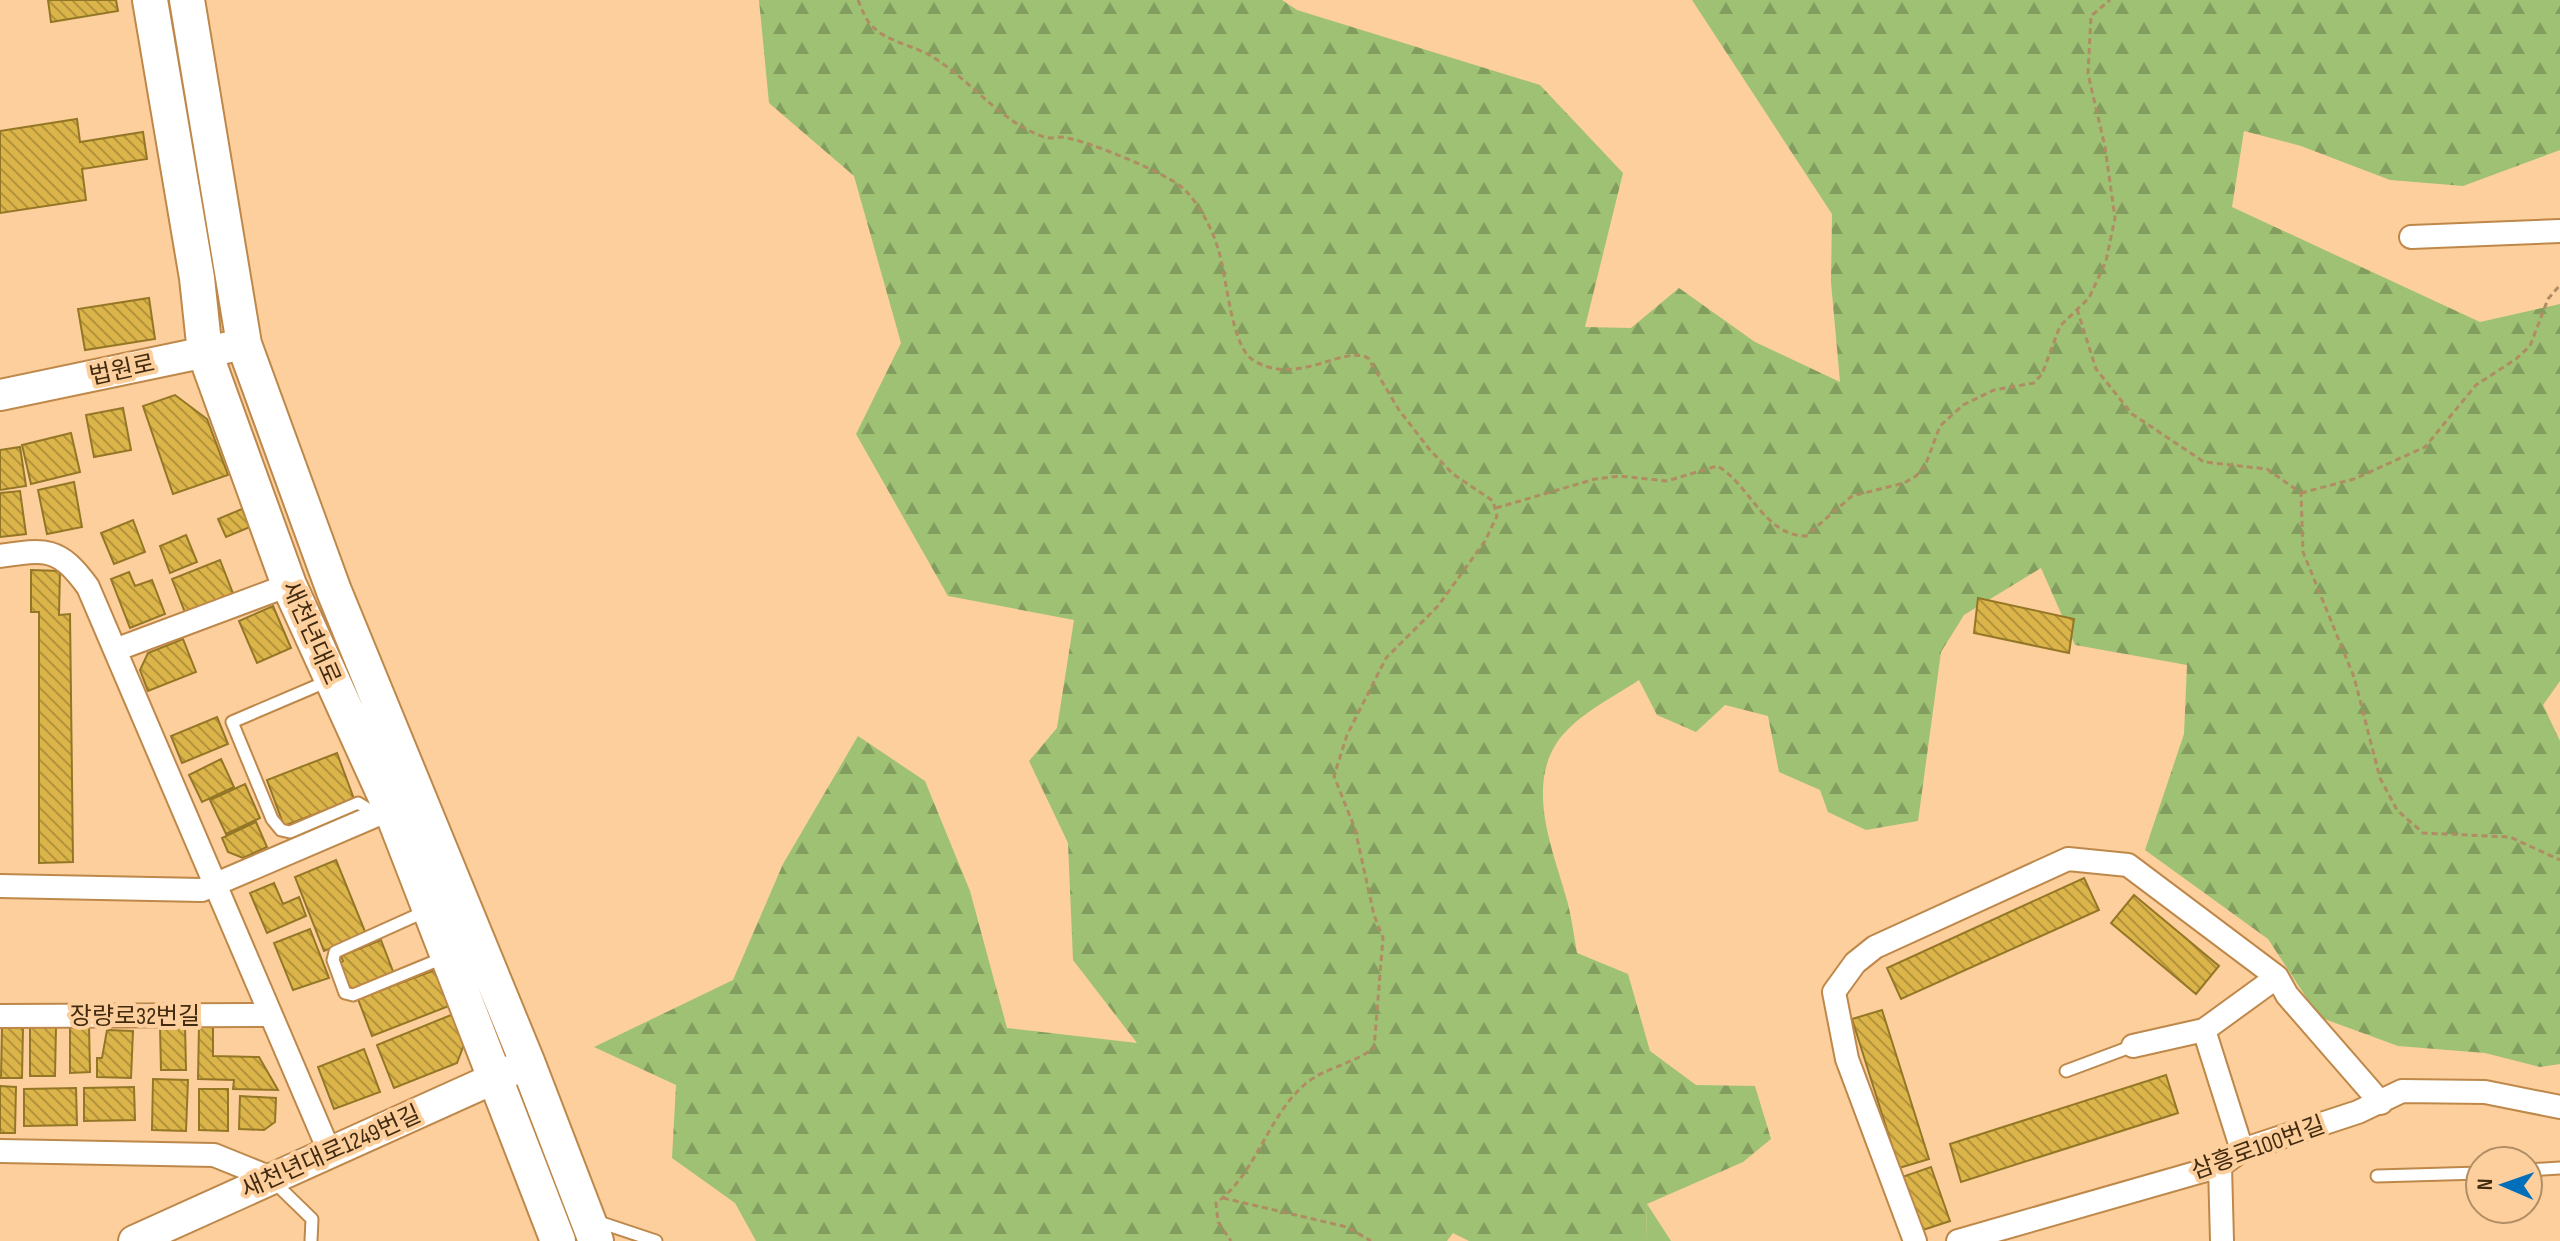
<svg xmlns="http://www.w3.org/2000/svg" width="2560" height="1241" font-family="'Sofia Sans Condensed','Noto Sans KR',sans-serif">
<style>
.green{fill:#9ec174}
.forest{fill:url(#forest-firs)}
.building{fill:url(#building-back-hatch);stroke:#947726;stroke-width:2}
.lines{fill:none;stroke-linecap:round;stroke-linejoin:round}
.lane-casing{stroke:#be884a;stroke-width:15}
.street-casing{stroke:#be884a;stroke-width:26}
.secondary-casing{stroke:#be884a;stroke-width:34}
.primary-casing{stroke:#be884a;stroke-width:38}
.path{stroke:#b08c63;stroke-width:3;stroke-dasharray:6 4;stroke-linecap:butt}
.lane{stroke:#fff;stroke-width:11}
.street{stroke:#fff;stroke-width:22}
.secondary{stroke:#fff;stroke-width:30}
.primary{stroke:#fff;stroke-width:34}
.labels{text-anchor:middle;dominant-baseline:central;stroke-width:8;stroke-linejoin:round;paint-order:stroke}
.street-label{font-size:24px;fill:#422c11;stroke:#fdcf9d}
</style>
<defs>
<pattern id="forest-firs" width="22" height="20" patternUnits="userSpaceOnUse" patternTransform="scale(2)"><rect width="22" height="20" fill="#9ec174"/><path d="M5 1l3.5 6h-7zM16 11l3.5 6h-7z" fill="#829d5e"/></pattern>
<pattern id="building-back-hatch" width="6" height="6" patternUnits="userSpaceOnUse" patternTransform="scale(2)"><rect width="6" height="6" fill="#dcb54a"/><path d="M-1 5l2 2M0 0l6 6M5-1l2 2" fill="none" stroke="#b4933c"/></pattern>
</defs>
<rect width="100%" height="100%" fill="#fdcf9d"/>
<path class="green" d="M 1647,1204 L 1671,1241 L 1646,1241 Z"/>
<path class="forest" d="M 759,0 L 1282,0 L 1297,10 L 1540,85 L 1623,173 L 1585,327 L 1631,328 L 1679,288 L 1755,342 L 1840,382 L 1831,282 L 1832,214 L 1692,0 L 2560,0 L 2560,150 L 2463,186 L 2390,180 L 2301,146 L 2244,131 L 2232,207 L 2480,322 L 2560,304 L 2560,681 L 2543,705 L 2560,741 L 2560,1064 L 2540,1067 L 2485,1053 L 2398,1046 L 2319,1017 L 2268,939 L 2145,850 L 2184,734 L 2187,665 L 2075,645 L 2041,568 L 1964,615 L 1941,652 L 1918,821 L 1866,830 L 1828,812 L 1820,790 L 1779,772 L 1768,716 L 1725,705 L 1696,732 L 1657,715 L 1639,680 C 1612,698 1574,716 1556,744 C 1526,792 1555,855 1568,904 C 1572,920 1574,937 1577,953 L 1628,974 L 1650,1051 L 1696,1085 L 1755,1086 L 1771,1139 L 1743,1162 L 1647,1204 L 1646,1241 L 1469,1241 L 1453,1233 L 1447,1241 L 756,1241 L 735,1203 L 672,1158 L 676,1085 L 594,1047 L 733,980 L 783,864 L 858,736 L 925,781 L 970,891 L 1007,1028 L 1137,1043 L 1073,960 L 1068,843 L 1029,761 L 1057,728 L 1074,620 L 948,596 L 856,434 L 901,343 L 854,176 L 769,103 Z"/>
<path class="building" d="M 48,0 L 116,0 L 118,11 L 51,22 Z
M 77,119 L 80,142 L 143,132 L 147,159 L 82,169 L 86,200 L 0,213 L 0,131 Z
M 149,298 L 155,339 L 85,350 L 78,309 Z
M 175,395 L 207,419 L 228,475 L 173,494 L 143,406 Z
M 123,408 L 131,450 L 94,457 L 86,415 Z
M 71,433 L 80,472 L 31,484 L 22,445 Z
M 20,447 L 26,486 L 0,490 L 0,450 Z
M 74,482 L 82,527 L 47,534 L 38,490 Z
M 20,491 L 26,534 L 0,537 L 0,493 Z
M 242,509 L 250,527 L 226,537 L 218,519 Z
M 133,520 L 145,552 L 114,564 L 101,533 Z
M 186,535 L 197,562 L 170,573 L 160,546 Z
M 220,560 L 234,596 L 186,615 L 172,579 Z
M 31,570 L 60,571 L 59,615 L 70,614 L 73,862 L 39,863 L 39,612 L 31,612 Z
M 129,572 L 135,586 L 152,580 L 165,614 L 130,628 L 111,579 Z
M 1978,598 L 2074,619 L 2069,653 L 1974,633 Z
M 273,606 L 291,648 L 257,663 L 239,621 Z
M 183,639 L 196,672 L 148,691 L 140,670 L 148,653 Z
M 217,717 L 228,744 L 182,763 L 171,736 Z
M 337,753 L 354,799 L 284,826 L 267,780 Z
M 221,759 L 234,787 L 202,802 L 189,775 Z
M 245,784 L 260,818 L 226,834 L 210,800 Z
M 256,822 L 267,847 L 243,858 L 228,852 L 222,838 Z
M 336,860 L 366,934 L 324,951 L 295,877 Z
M 2084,878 L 2099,910 L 1901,999 L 1887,968 Z
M 274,883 L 283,904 L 299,897 L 306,916 L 267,933 L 250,893 Z
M 2134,895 L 2219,966 L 2196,994 L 2111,923 Z
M 310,929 L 329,978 L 293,990 L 274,943 Z
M 381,940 L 394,974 L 351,991 L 340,963 L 343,961 L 341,956 Z
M 440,968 L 454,1004 L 372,1036 L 358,999 Z
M 1882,1010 L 1929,1159 L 1899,1168 L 1852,1019 Z
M 456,1013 L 466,1039 L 457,1063 L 394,1088 L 377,1045 Z
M 70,1025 L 89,1025 L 90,1072 L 70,1073 Z
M 185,1025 L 186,1070 L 161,1070 L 160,1026 Z
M 199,1025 L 213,1026 L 213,1056 L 259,1057 L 278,1090 L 233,1089 L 234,1080 L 198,1079 Z
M 2,1027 L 23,1028 L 22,1078 L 1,1078 Z
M 30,1027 L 56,1027 L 55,1076 L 30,1076 Z
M 107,1030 L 133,1031 L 131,1078 L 97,1077 L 97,1058 L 102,1058 Z
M 364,1049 L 380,1092 L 334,1109 L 318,1067 Z
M 2166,1075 L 2178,1113 L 1961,1182 L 1950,1144 Z
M 153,1079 L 188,1080 L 186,1131 L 152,1130 Z
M 0,1086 L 16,1087 L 15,1133 L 0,1133 Z
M 134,1087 L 135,1120 L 84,1121 L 84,1088 Z
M 76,1088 L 77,1125 L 24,1126 L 24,1089 Z
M 199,1089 L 228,1089 L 228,1131 L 199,1130 Z
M 240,1096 L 276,1098 L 275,1122 L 264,1130 L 239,1129 Z
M 1931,1167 L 1950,1221 L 1920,1231 L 1902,1177 Z"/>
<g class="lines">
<defs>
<path id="lane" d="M 328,681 L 232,722 L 272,819 L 281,830 L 290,832 L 358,803 L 378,815
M 423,907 L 415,916 L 335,952 L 333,960 L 345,993 L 353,995 L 443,958
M 2066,1071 L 2133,1046
M 2528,1170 L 2560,1168
M 2377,1176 L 2480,1173
M 274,1182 L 312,1219 L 311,1241
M 596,1221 L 656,1241"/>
<path id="street" d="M 2411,237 L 2560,231
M 0,556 C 46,549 59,547 88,587 L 330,1153
M 115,650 L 289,585
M 0,886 L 202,890 L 391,809
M 0,1016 L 271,1015
M 2204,1030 L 2277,977
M 2133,1046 L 2204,1030 L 2242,1150
M 0,1151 L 214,1155 L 271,1178
M 2220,1166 L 2222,1241
M 1915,1241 L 1847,1059 L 1834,992 L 1855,963 L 1875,947 L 2068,859 L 2128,865 L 2277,977 L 2287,995 L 2381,1103
M 1958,1241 L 2220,1166 L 2242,1150 L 2358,1112 L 2402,1091 L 2485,1092 L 2560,1107"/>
<path id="secondary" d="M 0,395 L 244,344
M 134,1241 L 515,1069"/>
<path id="primary" d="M 150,0 L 197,278 L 205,353 L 289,585 L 391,809 L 558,1241
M 187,0 L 244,344 L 334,591 L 528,1064 L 596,1241"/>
</defs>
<use href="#lane" class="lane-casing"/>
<use href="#street" class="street-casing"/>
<use href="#secondary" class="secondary-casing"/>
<use href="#primary" class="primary-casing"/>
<path class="path" d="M 858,0 C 862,9 865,19 872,26 C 887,42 913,45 931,56 C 970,79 1000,122 1044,137 C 1050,139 1056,137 1062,137 C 1086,140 1167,173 1184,189 C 1200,205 1213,230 1219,252 C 1227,278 1231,346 1253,360 C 1296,388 1344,344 1368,358 L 1399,410 L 1430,450 L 1453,474 L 1493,501 L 1497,516 L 1485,541 L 1438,606 L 1386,658 L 1347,735 L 1334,776 L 1355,829 L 1374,915 L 1383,938 L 1374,1048 C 1352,1065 1321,1068 1302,1087 C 1267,1119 1255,1175 1216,1203 L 1218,1222 L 1231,1241
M 2077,309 L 2096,369 L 2132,414 L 2204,462 L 2267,469 L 2301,493 L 2303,552 L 2354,677 L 2380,778 L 2397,810 L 2423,833 L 2510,837 L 2560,860
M 2301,493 L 2354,479 L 2425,447 L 2476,385 L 2516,359 L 2530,346 L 2548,299 L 2560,285
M 1496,508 L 1595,479 L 1619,476 L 1667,481 L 1717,466 C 1749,483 1764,536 1806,536 L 1852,496 L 1904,483 L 1916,476 L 1925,466 L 1940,426 L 1963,405 L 1994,390 L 2034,383 L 2042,374 L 2060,326 L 2089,298 L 2106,261 L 2115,218 L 2105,147 L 2088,74 L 2091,16 L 2110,0
M 1223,1198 L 1347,1227 L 1371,1241"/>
<use href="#lane" class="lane"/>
<use href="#street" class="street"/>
<use href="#secondary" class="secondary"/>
<use href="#primary" class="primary"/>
</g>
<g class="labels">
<g class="street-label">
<text transform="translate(122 370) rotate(-12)">법원로</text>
<text transform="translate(311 633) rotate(66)">새천년대로</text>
<text x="135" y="1016">장량로32번길</text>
<text transform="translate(2258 1148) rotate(-20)">삼흥로100번길</text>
<text transform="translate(331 1152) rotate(-24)">새천년대로1249번길</text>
</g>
</g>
<g transform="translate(2504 1185) rotate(272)"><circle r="38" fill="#fdcf9d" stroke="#b28e65" stroke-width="2"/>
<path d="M0-6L14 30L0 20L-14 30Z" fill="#006eb9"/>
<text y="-12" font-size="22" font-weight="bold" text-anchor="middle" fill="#422c11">N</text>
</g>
</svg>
